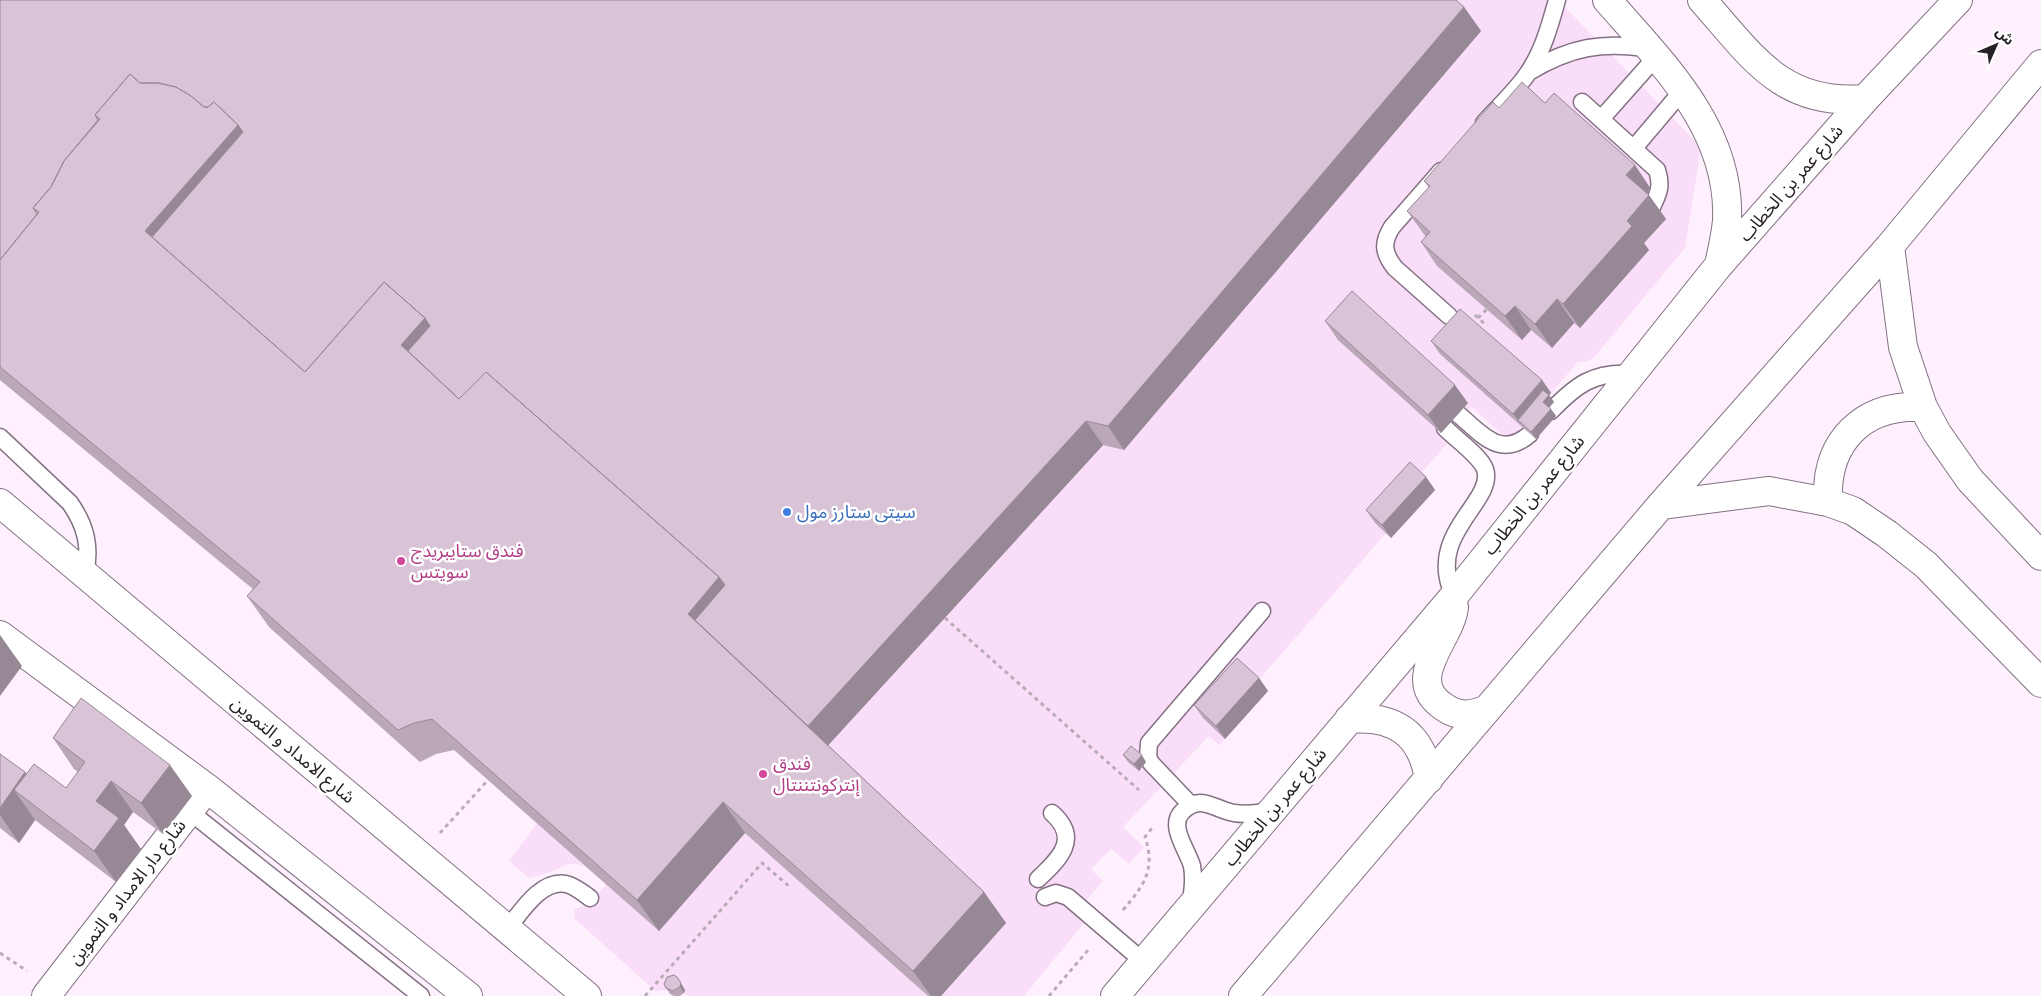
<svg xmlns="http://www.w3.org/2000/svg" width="2041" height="996" font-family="Cabin,'Noto Sans Arabic',sans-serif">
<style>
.built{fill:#fadef9}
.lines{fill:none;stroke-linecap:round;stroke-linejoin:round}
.service-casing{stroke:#837183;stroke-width:19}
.minor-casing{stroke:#837183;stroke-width:30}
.tertiary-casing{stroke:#837183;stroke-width:30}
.path{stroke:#b8adb7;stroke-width:3;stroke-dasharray:4 4;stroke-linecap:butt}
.service{stroke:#fff;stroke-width:16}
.minor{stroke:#fff;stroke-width:28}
.tertiary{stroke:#fff;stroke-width:28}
.wall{fill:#baa8b9}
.shaded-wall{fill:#978896}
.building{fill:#d8c3d7;stroke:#978896}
.shop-dot{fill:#3f7fe0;stroke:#fff;stroke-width:2}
.hotel-dot{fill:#d1479c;stroke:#fff;stroke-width:2}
.labels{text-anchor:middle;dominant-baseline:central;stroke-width:5;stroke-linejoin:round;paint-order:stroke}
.street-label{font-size:18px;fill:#272027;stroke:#fff}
.shop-label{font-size:18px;fill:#366cbe;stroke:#fff;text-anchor:start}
.hotel-label{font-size:18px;fill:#b23c85;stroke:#fff;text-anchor:start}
</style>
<rect width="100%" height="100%" fill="#fef1fd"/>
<path class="built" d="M 0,0 L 1558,0 L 1701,147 L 1685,248 L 1597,354 L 1589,361 L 1578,362 L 1515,435 L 1503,436 L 1472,407 L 1447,435 L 1451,440 L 1419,475 L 1435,490 L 1391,538 L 1386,533 L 1258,681 L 1268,691 L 1219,745 L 1209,736 L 1123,827 L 1144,847 L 1129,864 L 1111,849 L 1091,869 L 1103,881 L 1085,902 L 1094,911 L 1024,996 L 687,996 L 684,993 L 685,990 L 682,983 L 669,990 L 655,991 L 574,918 L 575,909 L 589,904 L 606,885 L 586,867 L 577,864 L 568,864 L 551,872 L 529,878 L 509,861 L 537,823 L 454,750 L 436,754 L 420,762 L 269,627 L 281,613 L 0,380 Z"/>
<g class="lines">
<defs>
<path id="service" d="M 1529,72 C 1570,47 1603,41 1650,49
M 1582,102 L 1657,170 C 1662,185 1659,193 1652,207
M 1601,119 L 1656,57
M 1484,123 C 1498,107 1516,91 1528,73 C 1543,51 1550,25 1557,0
M 1634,148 L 1683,90
M 1441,171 L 1392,227 C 1382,243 1383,253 1395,268 L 1449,316
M 1551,411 C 1576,385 1593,372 1630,374
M 1458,414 C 1481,433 1500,460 1530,434
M 1445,428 C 1456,439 1480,456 1485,469 C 1496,502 1424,534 1454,596
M 0,437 L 70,503 C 86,526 91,547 85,574
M 1190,804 L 1151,763 L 1148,757 L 1149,743 L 1262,611
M 189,811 L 421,996
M 1038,879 C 1059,859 1081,839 1052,813
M 1045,897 L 1056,893 L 1068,897 L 1144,962
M 1190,904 C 1193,893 1194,877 1192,866 C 1188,851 1168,826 1182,812 C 1200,793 1213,809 1234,813 C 1247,815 1260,813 1273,810
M 507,929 C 521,912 541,879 566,884 C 575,886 583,893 590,898"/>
<path id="minor" d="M 46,996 L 207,788"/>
<path id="tertiary" d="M 1607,0 C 1662,63 1731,129 1727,220 C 1726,235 1722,250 1719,265
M 1702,0 C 1752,56 1781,106 1865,99
M 1890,246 L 1903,347 L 1923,407 L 1937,433 L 1970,480 L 2041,556
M 1828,502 C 1825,441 1863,404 1923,407
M 0,503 L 587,996
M 1661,505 L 1769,491 L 1828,502 L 1853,511 L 1887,534 L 1926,565 L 2041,683
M 1454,607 C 1451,639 1402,679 1444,707 C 1458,717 1472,716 1487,709
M 0,635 L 207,788 L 468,996
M 1349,719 C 1395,715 1422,734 1429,779
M 1115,996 L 1454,596 L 1719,265 L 1865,99 L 1958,0
M 1243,996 L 1661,505 L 1890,246 L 2041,64"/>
</defs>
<use href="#service" class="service-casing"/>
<use href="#minor" class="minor-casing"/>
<use href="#tertiary" class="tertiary-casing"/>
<path class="path" d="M 1475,315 L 1487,326
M 1478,318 L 1487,309
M 945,618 L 1139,790
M 440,833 L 488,780
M 1123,910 C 1144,885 1156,870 1145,837 L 1152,828
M 0,953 L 27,971
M 645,996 L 762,863 L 790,887
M 1049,996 L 1089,949"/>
<use href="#service" class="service"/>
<use href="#minor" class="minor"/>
<use href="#tertiary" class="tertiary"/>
</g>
<path class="wall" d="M 0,0 L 1464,7 L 1481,31 L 1124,450 L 1103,445 L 828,745 L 984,892 L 1006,923 L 941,996 L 928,996 L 745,833 L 659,931 L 454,750 L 436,754 L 420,762 L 269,627 L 247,596 L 253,589 L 0,380 Z
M 1545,103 L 1651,189 L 1647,194 L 1666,219 L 1644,243 L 1649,250 L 1580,328 L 1574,323 L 1552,348 L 1531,330 L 1522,340 L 1437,266 L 1421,242 L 1426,237 L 1407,211 L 1429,188 L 1424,181 Z
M 1325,321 L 1468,403 L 1441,433 L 1338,340 Z
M 1431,341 L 1542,380 L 1551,393 L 1549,395 L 1554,402 L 1549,407 L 1556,416 L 1536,439 L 1440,354 Z
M 1426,477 L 1435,490 L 1391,538 L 1375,523 L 1366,510 Z
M 1259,678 L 1268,691 L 1225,739 L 1203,718 L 1194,705 Z
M 53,738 L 192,796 L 163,834 L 133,812 L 124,825 L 141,849 L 116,882 L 35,820 L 19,843 L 0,828 L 0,754 L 25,772 L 26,774 L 66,788 L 78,772 L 74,769 Z
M 1123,755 L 1146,762 L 1139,771 L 1128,762 Z
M 677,977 L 685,990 L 684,993 L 680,996 L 674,996 L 670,994 L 666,988 Z"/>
<path class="shaded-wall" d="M 1464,7 L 1481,31 L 1124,450 L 1108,426 Z
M 238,125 L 260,156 L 171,257 L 145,231 Z
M 1635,165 L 1651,189 L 1643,199 L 1626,175 Z
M 1649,195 L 1666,219 L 1644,243 L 1649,250 L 1580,328 L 1563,304 L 1627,221 Z
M 1557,299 L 1574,323 L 1552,348 L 1535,324 Z
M 1515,306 L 1531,330 L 1522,340 L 1505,316 Z
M 425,318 L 447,349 L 427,372 L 401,345 Z
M 1542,380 L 1551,393 L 1549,395 L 1554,402 L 1548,409 L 1518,420 L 1513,414 Z
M 1455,385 L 1468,403 L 1441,433 L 1428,415 Z
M 1551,409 L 1556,416 L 1536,439 L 1531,432 Z
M 1086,421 L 1103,445 L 823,751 L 806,728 Z
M 1426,477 L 1435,490 L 1391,538 L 1382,525 Z
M 719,577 L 741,609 L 714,641 L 688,614 Z
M 0,635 L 22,666 L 0,696 Z
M 1259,678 L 1268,691 L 1225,739 L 1216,726 Z
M 1142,755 L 1146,762 L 1139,771 L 1134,764 Z
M 170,765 L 192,796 L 163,834 L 141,803 Z
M 25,772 L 47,804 L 14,790 L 35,820 L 19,843 L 0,815 L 0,808 Z
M 111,781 L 133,812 L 124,825 L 141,849 L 116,882 L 94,851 L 96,801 Z
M 723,802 L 745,833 L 659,931 L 637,900 Z
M 984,892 L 1006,923 L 941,996 L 931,996 L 913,971 Z
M 677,977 L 685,990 L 684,993 L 680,987 Z"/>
<path class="building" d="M 0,0 L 1456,0 L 1464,7 L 1108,426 L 1086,421 L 808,726 L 695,620 L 725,585 L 719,577 L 486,372 L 459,399 L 408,351 L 430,326 L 425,318 L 384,282 L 305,372 L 152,237 L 243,132 L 238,125 L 214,102 L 208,107 L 204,107 L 191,96 L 176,87 L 158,83 L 140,83 L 130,74 L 95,115 L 98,120 L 64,161 L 51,187 L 33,208 L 37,214 L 0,260 Z
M 130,74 L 140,83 L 158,83 L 176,87 L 191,96 L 204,107 L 208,107 L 214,102 L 238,125 L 145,231 L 305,372 L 384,282 L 425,318 L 401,345 L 459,399 L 486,372 L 719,577 L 688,614 L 984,892 L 913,971 L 723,802 L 637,900 L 432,719 L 414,723 L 398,730 L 247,596 L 260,582 L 0,367 L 0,260 L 39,212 L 33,208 L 51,187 L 64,161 L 100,119 L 95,115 Z
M 1522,82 L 1545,103 L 1554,93 L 1635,165 L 1626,175 L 1649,195 L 1627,221 L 1632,226 L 1563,304 L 1557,299 L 1535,324 L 1515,306 L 1505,316 L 1421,242 L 1430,232 L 1407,211 L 1430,186 L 1424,181 L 1493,102 L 1499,108 Z
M 1352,291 L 1455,385 L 1428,415 L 1325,321 Z
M 1460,309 L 1542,380 L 1513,414 L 1431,341 Z
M 1543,390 L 1549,395 L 1543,402 L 1551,409 L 1531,432 L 1518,420 Z
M 1410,462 L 1426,477 L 1382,525 L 1366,510 Z
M 1237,658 L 1259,678 L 1216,726 L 1194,705 Z
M 81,698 L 170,765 L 141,803 L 111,781 L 96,801 L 119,818 L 94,851 L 14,790 L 34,764 L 66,788 L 85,762 L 53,738 Z
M 1131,746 L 1142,755 L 1134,764 L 1123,755 Z
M 0,754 L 25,772 L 0,808 Z
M 674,975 L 677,977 L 681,983 L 680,987 L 673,991 L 666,988 L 664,984 L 667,977 Z"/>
<circle class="shop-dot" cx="787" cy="512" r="5"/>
<g class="hotel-dot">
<circle cx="401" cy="561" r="5"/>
<circle cx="763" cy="774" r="5"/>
</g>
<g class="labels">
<g class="street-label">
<text transform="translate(1791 183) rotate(-49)">شارع عمر بن الخطاب</text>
<text transform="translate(1534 495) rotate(-51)">شارع عمر بن الخطاب</text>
<text transform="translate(293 750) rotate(40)">شارع الامداد و التموين</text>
<text transform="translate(1275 807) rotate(-50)">شارع عمر بن الخطاب</text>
<text transform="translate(127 892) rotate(-52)">شارع دار الامداد و التموين</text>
</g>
<g class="shop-label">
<text x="797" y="512">سيتى ستارز مول</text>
</g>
<g class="hotel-label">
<text x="411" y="551">فندق ستايبريدج<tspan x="411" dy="21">سويتس</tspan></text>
<text x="773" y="764">فندق<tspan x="773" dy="21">إنتركونتننتال</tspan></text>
</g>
</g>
<g transform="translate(1996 45) rotate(45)" stroke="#ffffff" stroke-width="4" paint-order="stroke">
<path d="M0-4L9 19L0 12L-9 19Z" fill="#272027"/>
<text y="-8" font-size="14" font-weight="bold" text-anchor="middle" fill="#272027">ش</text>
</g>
</svg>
